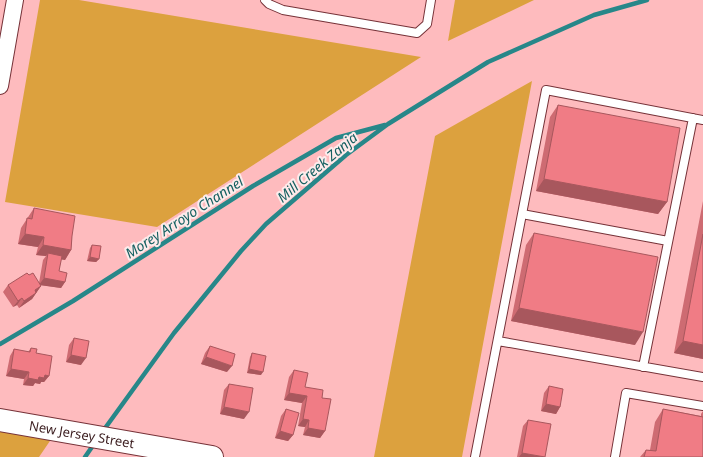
<svg xmlns="http://www.w3.org/2000/svg" width="703" height="457" font-family="'Noto Sans',sans-serif">
<style>
.green{fill:#dca13e}
.lines{fill:none;stroke-linecap:round;stroke-linejoin:round}
.stream{stroke:#278789;stroke-width:4.5}
.lane-casing{stroke:#763238;stroke-width:10}
.street-casing{stroke:#763238;stroke-width:18}
.secondary-casing{stroke:#763238;stroke-width:24}
.lane{stroke:#fff;stroke-width:8}
.street{stroke:#fff;stroke-width:16}
.secondary{stroke:#fff;stroke-width:22}
.wall{fill:#ce6b72}
.shaded-wall{fill:#a8575d}
.building{fill:#f07c85;stroke:#a8575d}
.labels{text-anchor:middle;dominant-baseline:central;stroke-width:4;stroke-linejoin:round;paint-order:stroke}
.street-label{font-size:13px;fill:#3b1d1f;stroke:#fdebeb}
.water-label{font-size:14px;font-style:italic;fill:#156061;stroke:#fdebeb}
</style>
<rect width="100%" height="100%" fill="#febbbe"/>
<path class="green" d="M 40,0 L 79,0 L 421,57 L 157,227 L 5,202 Z
M 455,0 L 534,0 L 448,41 Z
M 532,81 L 462,457 L 374,457 L 435,136 Z
M 0,429 L 52,438 L 39,457 L 0,457 Z"/>
<g class="lines">
<path class="stream" d="M 0,344 L 73,301 L 253,186 L 336,138 L 385,125
M 103,431 L 174,333 L 241,251 L 266,224 L 346,155 L 388,124 L 488,62 L 594,15 L 647,0
M 85,457 L 94,444"/>
<defs>
<path id="lane" d="M 265,0 L 269,4 L 283,10 L 417,33 L 427,24 L 431,0
M 522,214 L 668,241
M 498,341 L 703,377
M 643,367 L 693,118
M 475,457 L 546,90 L 703,120
M 615,457 L 626,393 L 703,406"/>
<path id="street" d="M 0,86 L 15,0"/>
<g id="secondary">
<path id="s1" d="M 0,420 L 212,457"/>
</g>
</defs>
<use href="#lane" class="lane-casing"/>
<use href="#street" class="street-casing"/>
<use href="#secondary" class="secondary-casing"/>
<use href="#lane" class="lane"/>
<use href="#street" class="street"/>
<use href="#secondary" class="secondary"/>
</g>
<path class="wall" d="M 558,105 L 667,202 L 658,214 L 536,191 L 550,117 Z
M 703,201 L 703,359 L 674,353 Z
M 34,208 L 72,236 L 71,250 L 65,260 L 61,259 L 59,271 L 65,282 L 61,288 L 41,285 L 41,286 L 32,299 L 19,308 L 17,305 L 13,307 L 3,292 L 8,285 L 29,275 L 39,283 L 43,260 L 46,256 L 36,255 L 38,247 L 18,244 L 21,228 Z
M 534,233 L 635,345 L 511,321 L 526,245 Z
M 92,245 L 99,259 L 96,262 L 87,261 L 90,248 Z
M 74,338 L 81,365 L 66,362 L 69,345 Z
M 210,346 L 227,372 L 201,364 L 205,353 Z
M 31,348 L 36,353 L 49,376 L 44,382 L 41,382 L 40,384 L 35,383 L 33,386 L 23,385 L 24,379 L 6,376 L 10,356 L 14,349 L 28,352 Z
M 252,353 L 261,375 L 247,373 L 250,357 Z
M 294,370 L 305,387 L 322,398 L 325,431 L 320,438 L 303,435 L 305,427 L 298,426 L 302,403 L 284,400 L 289,377 Z
M 229,384 L 244,419 L 220,414 L 224,390 Z
M 549,386 L 560,407 L 556,414 L 541,411 L 544,393 Z
M 286,409 L 293,435 L 288,441 L 275,438 L 281,416 Z
M 663,409 L 701,416 L 701,414 L 703,411 L 703,457 L 640,457 L 646,450 L 650,450 L 655,422 Z
M 528,420 L 545,457 L 517,457 L 523,426 Z"/>
<path class="shaded-wall" d="M 544,179 L 667,202 L 658,214 L 536,191 Z
M 25,234 L 44,237 L 38,247 L 18,244 Z
M 43,245 L 71,250 L 65,260 L 47,257 L 48,253 L 46,256 L 36,255 Z
M 90,257 L 99,259 L 96,262 L 87,261 Z
M 44,278 L 65,282 L 61,288 L 39,285 Z
M 41,286 L 32,299 L 19,308 L 24,301 L 35,290 Z
M 22,298 L 17,305 L 13,307 L 18,301 Z
M 519,308 L 643,332 L 635,345 L 511,321 Z
M 683,341 L 703,345 L 703,359 L 674,353 Z
M 71,355 L 86,358 L 81,365 L 66,362 Z
M 206,357 L 232,366 L 227,372 L 201,364 Z
M 11,369 L 29,372 L 24,379 L 6,376 Z
M 249,369 L 263,372 L 261,375 L 247,373 Z
M 45,375 L 49,376 L 44,382 L 41,382 L 40,384 L 35,383 L 33,386 L 23,385 L 28,378 Z
M 289,393 L 307,396 L 302,403 L 284,400 Z
M 546,404 L 560,407 L 556,414 L 541,411 Z
M 224,407 L 249,412 L 244,419 L 220,414 Z
M 303,419 L 309,420 L 305,427 L 298,426 Z
M 308,428 L 325,431 L 320,438 L 303,435 Z
M 280,431 L 293,435 L 288,441 L 275,438 Z
M 522,453 L 544,457 L 519,457 Z"/>
<path class="building" d="M 558,105 L 680,128 L 667,202 L 544,179 Z
M 34,208 L 75,216 L 72,236 L 71,250 L 43,245 L 44,237 L 25,234 L 27,218 L 32,219 Z
M 534,233 L 658,257 L 643,332 L 519,308 Z
M 703,234 L 703,345 L 683,341 Z
M 92,245 L 101,246 L 99,259 L 90,257 Z
M 48,253 L 62,256 L 59,271 L 67,273 L 65,282 L 44,278 Z
M 27,273 L 29,275 L 33,273 L 41,286 L 35,290 L 36,293 L 24,301 L 22,298 L 18,301 L 8,285 Z
M 74,338 L 89,341 L 86,358 L 71,355 Z
M 210,346 L 235,354 L 232,366 L 206,357 Z
M 31,348 L 37,349 L 36,353 L 52,356 L 49,376 L 45,375 L 44,378 L 39,377 L 38,380 L 28,378 L 29,372 L 11,369 L 14,349 L 30,352 Z
M 252,353 L 266,356 L 263,372 L 249,369 Z
M 294,370 L 308,373 L 305,387 L 323,390 L 322,398 L 331,399 L 325,431 L 308,428 L 309,420 L 303,419 L 307,396 L 289,393 Z
M 229,384 L 253,388 L 249,412 L 224,407 Z
M 549,386 L 563,389 L 560,407 L 546,404 Z
M 286,409 L 299,413 L 293,435 L 280,431 Z
M 663,409 L 703,417 L 703,457 L 644,457 L 646,450 L 656,451 Z
M 528,420 L 551,424 L 545,457 L 522,453 Z"/>
<g class="labels">
<g class="street-label">
<text stroke="none"><textPath href="#s1" startOffset="83">New Jersey Street</textPath></text>
</g>
<g class="water-label">
<text transform="translate(317 167) rotate(-40)">Mill Creek Zanja</text>
<text transform="translate(184 217) rotate(-33)">Morey Arroyo Channel</text>
</g>
</g>
</svg>
